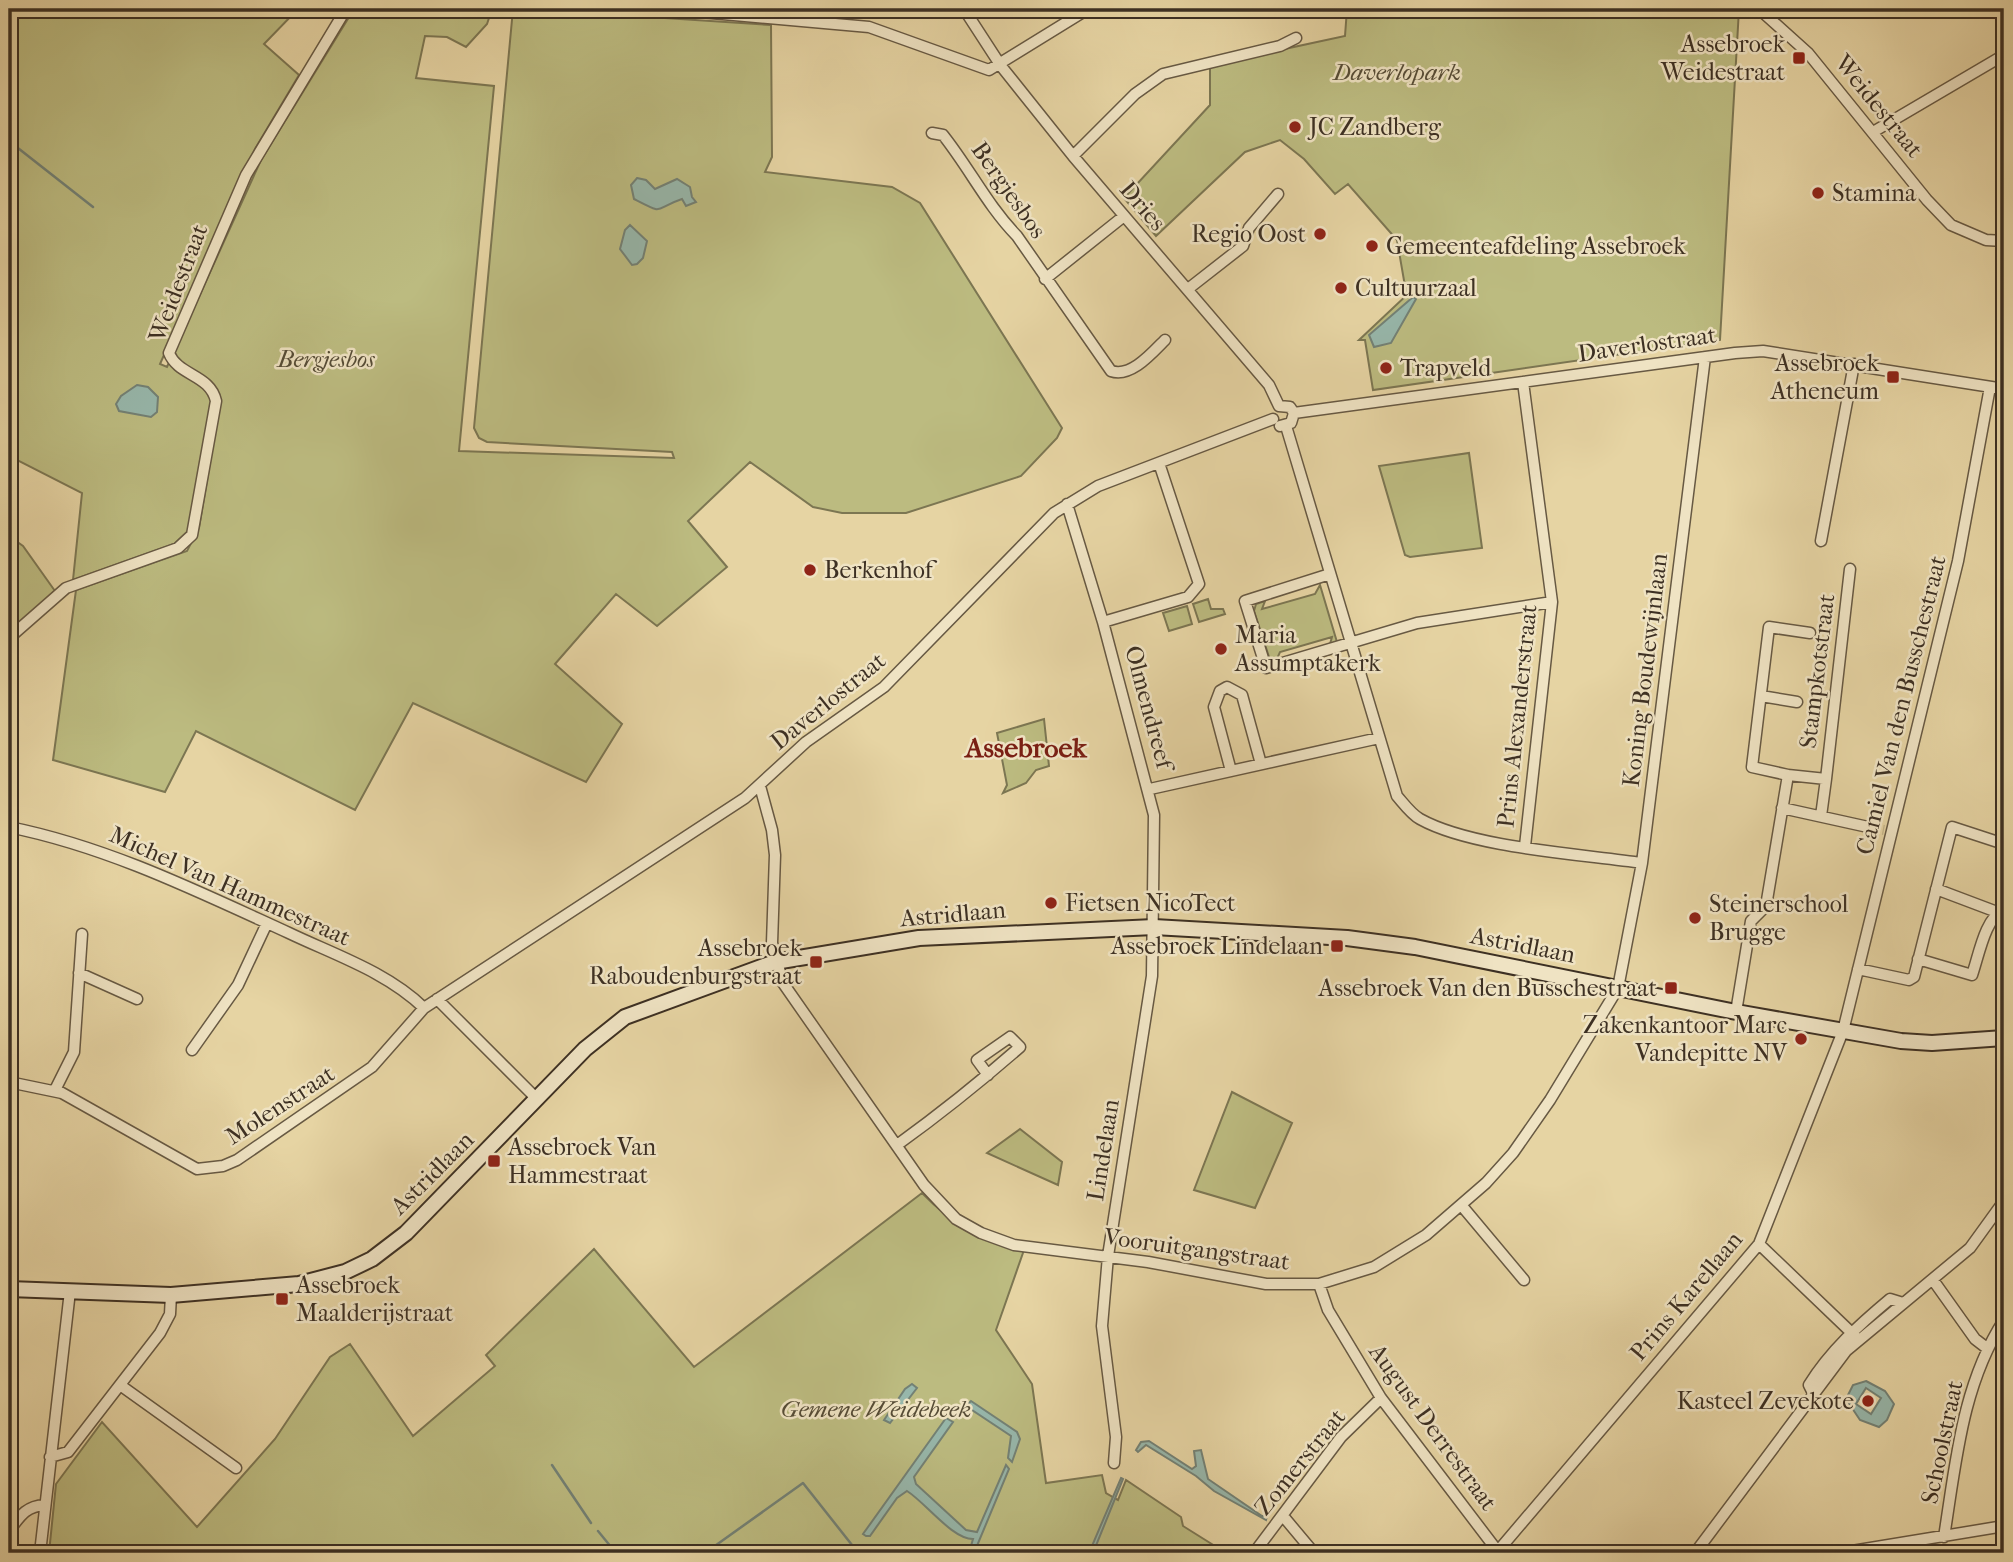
<svg xmlns="http://www.w3.org/2000/svg" width="2013" height="1562" font-family="'IM FELL French Canon',serif">
<style>
.green{fill:#bcbb80;stroke:#7c7652;stroke-width:2}
.water{fill:#97b7ab;stroke:#738175;stroke-width:2;fill-rule:evenodd}
.lines{fill:none;stroke-linecap:round;stroke-linejoin:round}
.stream{stroke:#738175;stroke-width:2.5}
.minor-tunnel{stroke:#c4b389;stroke-width:10;stroke-dasharray:10 5;stroke-linecap:butt}
.minor-casing{stroke:#675943;stroke-width:13}
.secondary-casing{stroke:#3d3023;stroke-width:18}
.minor{stroke:#efe3c3;stroke-width:10}
.secondary{stroke:#efe3c3;stroke-width:14}
.poi-dot{fill:#8f2418;stroke:#efe3c3;stroke-width:2.5}
.labels{text-anchor:middle;dominant-baseline:central;stroke-width:5;stroke-linejoin:round;paint-order:stroke}
.poi-label{font-size:24px;fill:#3d3023;stroke:#efe3c3;text-anchor:start}
.park-label{font-size:24px;font-style:italic;fill:#564c36;stroke:#efe3c3}
.street-label{font-size:24px;fill:#3d3023;stroke:#efe3c3}
.quarter-label{font-size:28px;font-weight:bold;fill:#7a1f14;stroke:#efe3c3}
</style>
<rect width="100%" height="100%" fill="#e6d4a3"/>
<filter id="stains"><feTurbulence type="fractalNoise" baseFrequency=".00286" numOctaves="4"/><feColorMatrix values="0 0 0 0 .2 0 0 0 0 .09 0 0 0 0 .02 0 0 0 .5 -.17"/></filter>
<radialGradient id="worn" r=".72"><stop offset=".6" stop-color="#630" stop-opacity="0"/><stop offset="1" stop-color="#630" stop-opacity=".3"/></radialGradient>
<path class="green" d="M 9,9 L 298,9 L 264,44 L 299,75 L 255,149 L 160,364 L 167,367 L 261,160 L 354,9 L 492,9 L 487,24 L 466,47 L 447,37 L 425,36 L 416,78 L 494,86 L 459,451 L 674,458 L 672,452 L 487,442 L 479,438 L 474,428 L 513,9 L 527,9 L 771,25 L 772,157 L 765,172 L 892,187 L 920,203 L 1062,428 L 1057,438 L 1021,476 L 906,513 L 842,513 L 813,507 L 750,462 L 688,521 L 727,567 L 657,626 L 616,594 L 555,664 L 622,724 L 586,782 L 413,703 L 355,810 L 196,731 L 165,792 L 53,760 L 76,590 L 187,551 L 199,528 L 213,444 L 189,530 L 174,544 L 73,580 L 82,493 L 9,456 Z
M 1347,9 L 1739,9 L 1720,340 L 1373,390 L 1365,340 L 1359,340 L 1410,292 L 1406,292 L 1397,240 L 1348,184 L 1335,194 L 1304,159 L 1280,140 L 1245,152 L 1156,236 L 1124,198 L 1210,105 L 1210,65 L 1345,36 Z
M 1469,453 L 1482,548 L 1410,557 L 1405,555 L 1379,466 Z
M 9,536 L 23,546 L 55,591 L 9,633 Z
M 1320,585 L 1337,642 L 1330,644 L 1332,637 L 1280,652 L 1276,661 L 1270,660 L 1254,611 L 1256,604 L 1265,601 L 1262,609 L 1315,594 Z
M 1208,599 L 1211,609 L 1223,609 L 1225,614 L 1199,622 L 1193,604 Z
M 1187,606 L 1192,624 L 1169,631 L 1163,613 Z
M 1044,719 L 1049,766 L 1036,770 L 1026,783 L 1003,793 L 1007,785 L 997,733 Z
M 1232,1092 L 1292,1123 L 1255,1208 L 1194,1190 Z
M 1020,1129 L 1062,1162 L 1058,1185 L 987,1153 Z
M 922,1193 C 952,1224 982,1240 1024,1250 L 996,1330 L 1032,1384 L 1046,1483 L 1102,1475 L 1106,1493 L 1118,1500 L 1126,1480 L 1181,1517 L 1183,1526 L 1226,1553 L 49,1553 L 56,1484 L 102,1422 L 197,1527 L 275,1439 L 330,1357 L 350,1344 L 413,1436 L 495,1366 L 486,1355 L 594,1249 L 694,1367 Z"/>
<path class="water" d="M 637,178 L 646,180 L 655,189 L 677,179 L 690,187 L 692,197 L 696,202 L 686,206 L 682,199 C 652,209 667,216 634,199 L 631,185 Z
M 630,225 L 647,241 L 643,258 L 637,264 L 632,265 L 620,249 L 625,230 Z
M 1413,297 L 1416,299 L 1391,343 L 1374,347 L 1369,335 Z
M 137,385 L 148,387 L 158,397 L 157,412 L 151,417 L 119,411 L 116,404 L 121,396 Z
M 1866,1381 L 1885,1391 L 1894,1404 L 1887,1420 L 1879,1427 L 1860,1420 L 1846,1399 L 1853,1385 ZM 1866,1388 L 1881,1398 L 1871,1414 L 1856,1404 Z
M 912,1384 L 917,1388 L 890,1423 L 884,1420 L 905,1389 Z
M 971,1401 L 1017,1432 L 1020,1439 L 1012,1462 L 1008,1458 L 1011,1436 L 969,1408 L 967,1405 Z
M 946,1418 L 953,1422 L 914,1477 L 916,1484 L 966,1530 L 977,1532 L 1006,1465 L 1009,1469 L 974,1553 L 969,1553 L 973,1539 C 952,1539 926,1503 907,1491 L 897,1498 L 870,1536 L 866,1536 L 863,1534 Z
M 1149,1441 L 1192,1469 L 1196,1466 L 1194,1451 L 1201,1450 L 1208,1479 L 1262,1516 L 1267,1516 L 1266,1520 L 1214,1491 L 1196,1476 L 1146,1445 L 1138,1452 L 1136,1450 L 1141,1442 Z
M 1121,1478 L 1123,1479 L 1093,1553 L 1089,1553 Z"/>
<g class="lines">
<path class="stream" d="M 9,141 L 93,207
M 552,1465 L 591,1523
M 598,1531 L 616,1553
M 705,1553 L 803,1483 L 852,1545"/>
<path class="minor-tunnel" d="M 1868,827 L 1884,830"/>
<defs>
<path id="minor" d="M 667,9 L 869,27 L 989,70 L 1088,9
M 964,9 L 1001,66 L 1073,156 L 1269,385 L 1279,406
M 1759,9 L 1808,53 L 1927,200 L 1951,225 L 1986,240 L 2004,241
M 1873,132 L 2004,55
M 932,133 L 943,135 C 970,169 987,205 1017,236 L 1111,371 C 1131,378 1152,353 1165,340
M 1073,156 L 1135,94 L 1163,74 L 1280,46 L 1296,38
M 1045,279 L 1124,216
M 1188,289 L 1243,246 L 1249,228 L 1278,194
M 1523,382 L 1552,602 L 1525,846
M 1279,406 L 1290,407 L 1294,413 L 1291,423 L 1280,426
M 1294,413 L 1735,353 L 1763,351 L 2004,389
M 1286,426 L 1397,796 C 1404,804 1411,814 1420,819 C 1472,848 1581,854 1642,863
M 1067,504 L 1103,622 L 1154,815 L 1152,976 L 1108,1256 L 1102,1326 L 1116,1437 L 1114,1463
M 1821,541 L 1854,364
M 1330,574 L 1245,601 L 1266,668 L 1417,623 L 1552,602
M 1103,622 L 1188,597 L 1199,584 L 1159,463
M 9,638 L 66,588 L 178,548 L 192,535 L 216,401 C 210,374 178,376 169,353 L 246,175 L 346,9
M 1761,696 L 1797,702
M 1231,771 L 1214,707 L 1220,691 L 1227,687 L 1242,695 L 1261,764
M 1788,775 L 1826,779 L 1821,816
M 1826,779 L 1850,569
M 760,786 L 772,830 L 775,855 L 772,943 L 783,983 L 924,1185 L 956,1219 L 981,1233 L 1014,1245 L 1148,1262 L 1266,1284 L 1319,1284 L 1374,1267 L 1426,1235 L 1486,1183 L 1513,1153 L 1550,1100 L 1618,988 L 1642,863 L 1705,357
M 1150,789 L 1379,738
M 1782,808 L 1868,827
M 9,827 C 108,847 197,891 289,933 C 335,955 387,972 424,1008
M 1936,889 L 1997,912
M 1918,959 L 1972,975 C 1979,955 1985,918 2004,909
M 1858,969 L 1909,980 L 1914,977 L 1952,827 L 2004,844
M 79,973 L 137,999
M 437,999 L 537,1099
M 1736,1012 L 1751,921 L 1766,906 L 1788,775 L 1752,767 L 1769,627 L 1810,633
M 192,1050 L 238,985 L 267,923
M 9,1082 L 62,1093 L 197,1169 L 223,1166 L 237,1160 L 372,1067 L 424,1008 L 745,798 L 806,742 L 884,687 L 1054,513 L 1098,486 L 1273,419
M 55,1090 L 74,1052 L 82,934
M 897,1145 C 940,1114 980,1082 1020,1047 L 1010,1037 L 977,1060 L 988,1075
M 1462,1206 L 1524,1280
M 1759,1244 L 1856,1337
M 1933,1280 L 1975,1339 L 1988,1349
M 1319,1284 L 1328,1310 L 1381,1398 L 1499,1553
M 120,1385 L 236,1468
M 1813,1393 L 1809,1385 C 1830,1351 1860,1324 1890,1299 L 1903,1303
M 50,1457 L 68,1452 L 160,1333 L 170,1314 L 171,1295
M 1283,1516 L 1314,1553
M 9,1531 C 20,1516 26,1506 45,1505
M 1944,1537 C 1956,1462 1962,1385 2004,1320
M 1498,1551 L 1759,1244 L 1843,1031 L 1958,561 L 1990,387
M 40,1553 L 70,1291
M 1254,1553 L 1341,1437 L 1381,1398
M 1695,1553 L 1846,1351 L 1970,1248 L 2004,1201
M 1840,1553 L 2004,1526"/>
<path id="secondary" d="M 9,1289 L 171,1295 L 299,1284 L 345,1272 L 372,1259 L 406,1233 L 585,1049 L 625,1017 L 775,962 L 919,938 L 1154,927 L 1347,938 L 1415,947 L 1736,1012 L 1901,1041 L 1932,1043 L 2004,1038"/>
</defs>
<use href="#minor" class="minor-casing"/>
<use href="#secondary" class="secondary-casing"/>
<use href="#minor" class="minor"/>
<use href="#secondary" class="secondary"/>
</g>
<g class="poi-dot">
<rect x="1792" y="51" width="14" height="14" rx="3.5"/>
<circle cx="1295" cy="127" r="7"/>
<circle cx="1818" cy="193" r="7"/>
<circle cx="1320" cy="234" r="7"/>
<circle cx="1372" cy="246" r="7"/>
<circle cx="1341" cy="288" r="7"/>
<circle cx="1386" cy="368" r="7"/>
<rect x="1886" y="370" width="14" height="14" rx="3.5"/>
<circle cx="810" cy="570" r="7"/>
<circle cx="1221" cy="649" r="7"/>
<circle cx="1051" cy="903" r="7"/>
<circle cx="1695" cy="918" r="7"/>
<rect x="1330" y="939" width="14" height="14" rx="3.5"/>
<rect x="809" y="955" width="14" height="14" rx="3.5"/>
<rect x="1664" y="981" width="14" height="14" rx="3.5"/>
<circle cx="1801" cy="1039" r="7"/>
<rect x="487" y="1154" width="14" height="14" rx="3.5"/>
<rect x="275" y="1292" width="14" height="14" rx="3.5"/>
<circle cx="1868" cy="1401" r="7"/>
</g>
<g class="labels">
<g class="poi-label">
<text x="1785" y="44" text-anchor="end">Assebroek<tspan x="1785" dy="28">Weidestraat</tspan></text>
<text x="1309" y="127">JC Zandberg</text>
<text x="1832" y="193">Stamina</text>
<text x="1306" y="234" text-anchor="end">Regio Oost</text>
<text x="1386" y="246">Gemeenteafdeling Assebroek</text>
<text x="1355" y="288">Cultuurzaal</text>
<text x="1879" y="363" text-anchor="end">Assebroek<tspan x="1879" dy="28">Atheneum</tspan></text>
<text x="1400" y="368">Trapveld</text>
<text x="824" y="570">Berkenhof</text>
<text x="1235" y="635">Maria<tspan x="1235" dy="28">Assumptakerk</tspan></text>
<text x="1065" y="903">Fietsen NicoTect</text>
<text x="1709" y="904">Steinerschool<tspan x="1709" dy="28">Brugge</tspan></text>
<text x="1323" y="946" text-anchor="end">Assebroek Lindelaan</text>
<text x="802" y="948" text-anchor="end">Assebroek<tspan x="802" dy="28">Raboudenburgstraat</tspan></text>
<text x="1657" y="988" text-anchor="end">Assebroek Van den Busschestraat</text>
<text x="1787" y="1025" text-anchor="end">Zakenkantoor Marc<tspan x="1787" dy="28">Vandepitte NV</tspan></text>
<text x="508" y="1147">Assebroek Van<tspan x="508" dy="28">Hammestraat</tspan></text>
<text x="296" y="1285">Assebroek<tspan x="296" dy="28">Maalderijstraat</tspan></text>
<text x="1854" y="1401" text-anchor="end">Kasteel Zevekote</text>
</g>
<g class="park-label">
<text x="1397" y="72">Daverlopark</text>
<text x="326" y="359">Bergjesbos</text>
<text x="876" y="1409">Gemene Weidebeek</text>
</g>
<g class="street-label">
<text transform="translate(1879 106) rotate(51)">Weidestraat</text>
<text transform="translate(1009 190) rotate(55)">Bergjesbos</text>
<text transform="translate(1143 206) rotate(49)">Dries</text>
<text transform="translate(178 283) rotate(-69)">Weidestraat</text>
<text transform="translate(1647 344) rotate(-8)">Daverlostraat</text>
<text transform="translate(1645 670) rotate(-83)">Koning Boudewijnlaan</text>
<text transform="translate(1817 671) rotate(-83)">Stampkotstraat</text>
<text transform="translate(828 701) rotate(-39)">Daverlostraat</text>
<text transform="translate(1901 705) rotate(-76)">Camiel Van den Busschestraat</text>
<text transform="translate(1149 707) rotate(75)">Olmendreef</text>
<text transform="translate(1517 716) rotate(-84)">Prins Alexanderstraat</text>
<text transform="translate(230 886) rotate(24)">Michel Van Hammestraat</text>
<text transform="translate(953 914) rotate(-5)">Astridlaan</text>
<text transform="translate(1523 945) rotate(11)">Astridlaan</text>
<text transform="translate(280 1105) rotate(-33)">Molenstraat</text>
<text transform="translate(1103 1150) rotate(-81)">Lindelaan</text>
<text transform="translate(432 1173) rotate(-45)">Astridlaan</text>
<text transform="translate(1197 1249) rotate(8)">Vooruitgangstraat</text>
<text transform="translate(1686 1296) rotate(-50)">Prins Karellaan</text>
<text transform="translate(1433 1427) rotate(54)">August Derrestraat</text>
<text transform="translate(1942 1442) rotate(-78)">Schoolstraat</text>
<text transform="translate(1300 1462) rotate(-51)">Zomerstraat</text>
</g>
<g class="quarter-label">
<text x="1026" y="747">Assebroek</text>
</g>
</g>
<rect width="2013" height="1562" fill="none" stroke="#e6d4a3" stroke-width="35"/>
<rect x="10" y="10" width="1992" height="1541" fill="none" stroke="#3d3023" stroke-width="3.5"/>
<rect x="18" y="18" width="1978" height="1527" fill="none" stroke="#3d3023" stroke-width="2"/>
<rect width="100%" height="100%" filter="url(#stains)"/>
<rect width="100%" height="100%" fill="url(#worn)"/>
</svg>
